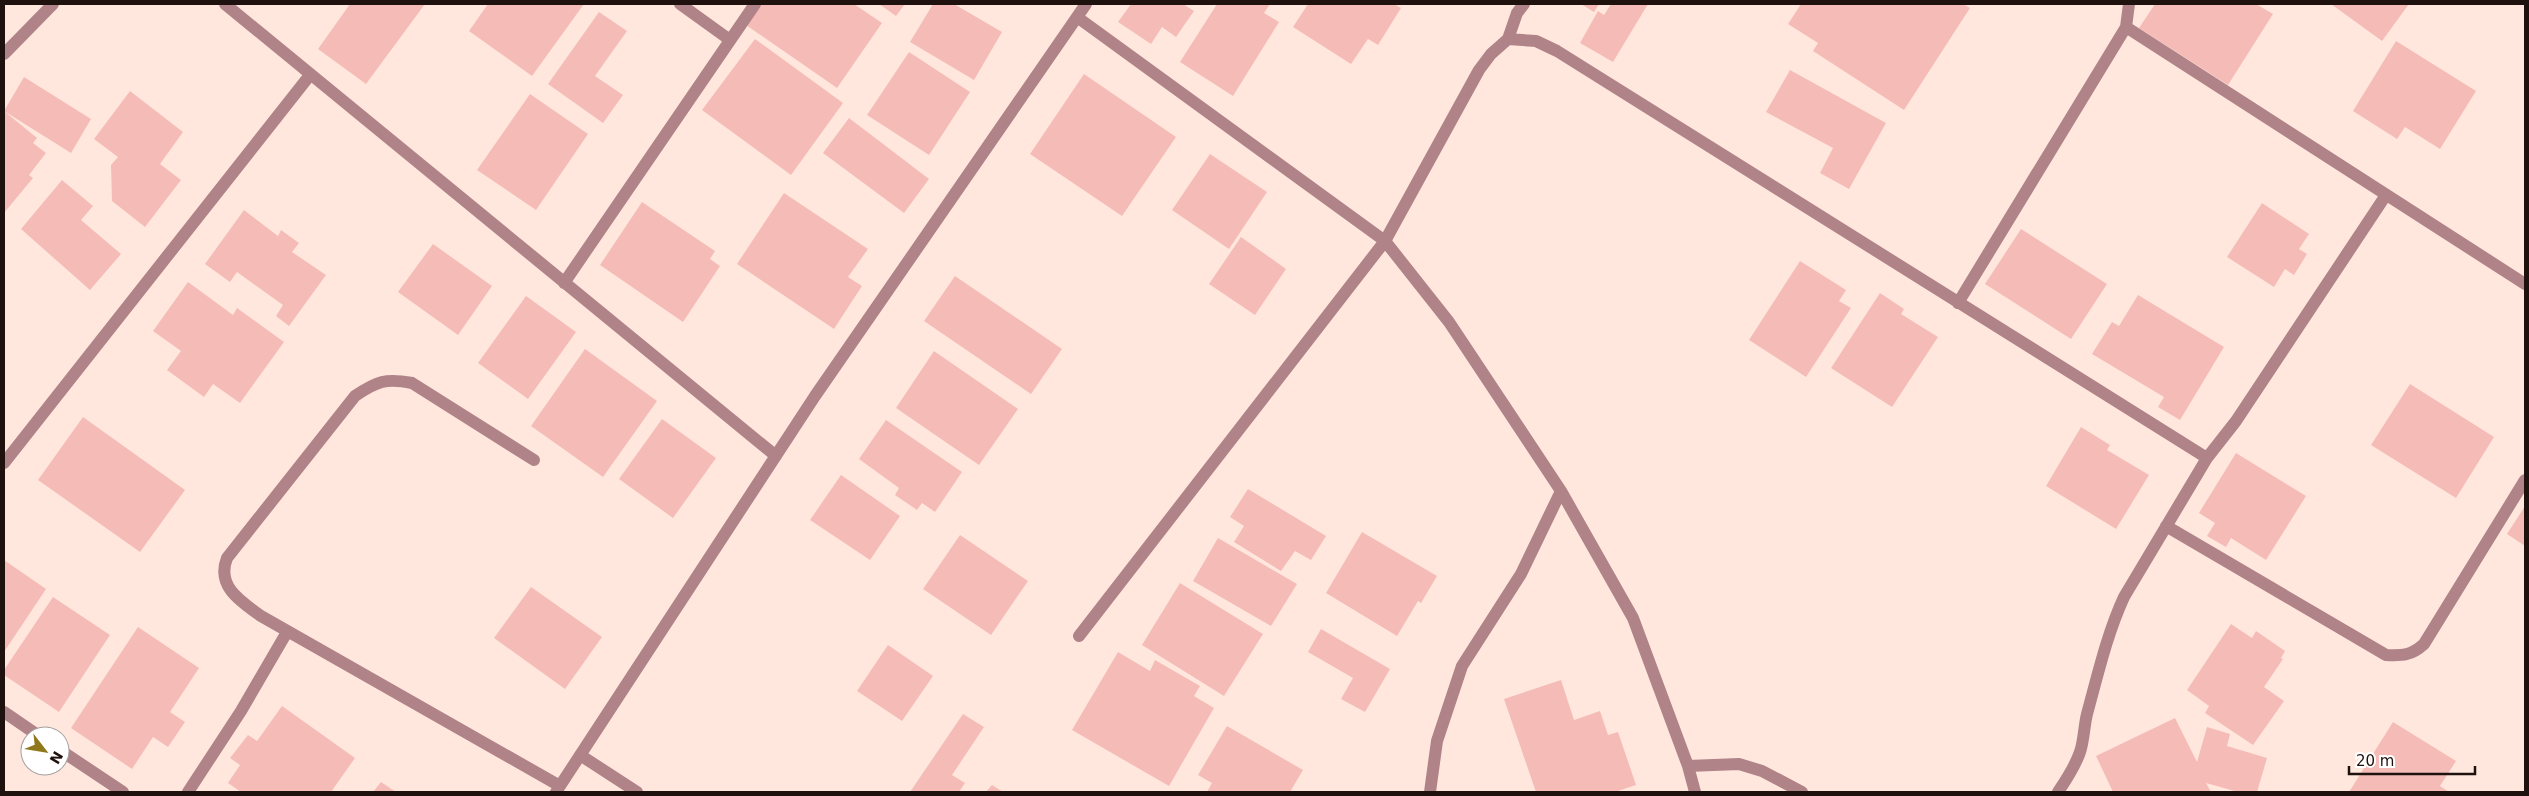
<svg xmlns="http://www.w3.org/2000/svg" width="2529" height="796" font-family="'DejaVu Sans',sans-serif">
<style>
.building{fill:#f5bcb7}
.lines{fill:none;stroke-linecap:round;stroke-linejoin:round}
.minor{stroke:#b08389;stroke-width:12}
</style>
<rect width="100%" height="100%" fill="#ffe7de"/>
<path class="building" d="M 350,4 L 425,4 L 366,84 L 318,49 Z
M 488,4 L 584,4 L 532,76 L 469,31 Z
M 761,4 L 854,4 L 882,23 L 837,88 L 746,25 Z
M 879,4 L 905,4 L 896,16 Z
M 933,4 L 954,4 L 1002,32 L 974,80 L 910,42 Z
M 1131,4 L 1183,4 L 1194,11 L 1176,37 L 1162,27 L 1151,44 L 1118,22 Z
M 1217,4 L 1270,4 L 1264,13 L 1279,22 L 1233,96 L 1180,62 Z
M 1308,4 L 1394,4 L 1401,8 L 1378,45 L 1368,39 L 1351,64 L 1293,27 Z
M 1581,4 L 1599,4 L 1594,12 Z
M 1611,4 L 1648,4 L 1613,62 L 1580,43 L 1598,11 L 1604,15 Z
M 1801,4 L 1963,4 L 1970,8 L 1904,110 L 1813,51 L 1818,43 L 1788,24 Z
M 2155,4 L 2256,4 L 2273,14 L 2228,85 L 2139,28 Z
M 2331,4 L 2409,4 L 2382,41 Z
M 599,12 L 627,31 L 595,76 L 623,95 L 603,123 L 548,84 Z
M 755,39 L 843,103 L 791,175 L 702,110 Z
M 2396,41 L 2476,91 L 2440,149 L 2405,127 L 2397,139 L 2353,111 Z
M 909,52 L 970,92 L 929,155 L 867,115 Z
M 1790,70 L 1886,123 L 1849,189 L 1820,173 L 1833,148 L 1766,112 Z
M 1084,74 L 1176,137 L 1122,216 L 1030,154 Z
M 24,77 L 91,119 L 71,153 L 4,111 Z
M 130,91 L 183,132 L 160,164 L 181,180 L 145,227 L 112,201 L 111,165 L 118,157 L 94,139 Z
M 530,94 L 588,134 L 536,210 L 477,170 Z
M 4,111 L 37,138 L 33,143 L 46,153 L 29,175 L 33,178 L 4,213 Z
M 849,118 L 929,179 L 904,213 L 823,153 Z
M 1210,154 L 1267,192 L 1229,249 L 1172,210 Z
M 62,180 L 93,206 L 81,220 L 121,254 L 90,290 L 21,229 Z
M 784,193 L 868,249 L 848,277 L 862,286 L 834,329 L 737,264 Z
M 642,202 L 715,251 L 710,259 L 720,266 L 683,322 L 600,265 Z
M 2262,203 L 2309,234 L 2299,249 L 2307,254 L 2294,275 L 2285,269 L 2274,287 L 2227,257 Z
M 244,210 L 278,236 L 281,230 L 299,243 L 292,252 L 326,275 L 289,326 L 276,316 L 283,305 L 237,272 L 230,282 L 205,264 Z
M 2021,229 L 2107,284 L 2071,339 L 1985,284 Z
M 1241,237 L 1286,269 L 1255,315 L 1209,284 Z
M 433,244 L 492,286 L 458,335 L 398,292 Z
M 1800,261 L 1846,290 L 1839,301 L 1851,308 L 1806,377 L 1749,340 Z
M 955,276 L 1062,349 L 1031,394 L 924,321 Z
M 188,282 L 233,315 L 237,308 L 284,342 L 240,403 L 213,384 L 204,397 L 167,370 L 181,351 L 153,331 Z
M 1880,293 L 1904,309 L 1901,314 L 1938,337 L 1892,407 L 1831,368 Z
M 2138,295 L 2224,347 L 2180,420 L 2158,407 L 2164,397 L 2092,354 L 2112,322 L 2119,326 Z
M 526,296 L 576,332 L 528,399 L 478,363 Z
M 585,349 L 657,401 L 603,477 L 531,426 Z
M 934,351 L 1018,409 L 979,465 L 896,408 Z
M 2410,384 L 2494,437 L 2456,498 L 2371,445 Z
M 83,417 L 185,490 L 140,552 L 38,480 Z
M 662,419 L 716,458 L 673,518 L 619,479 Z
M 886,420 L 962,472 L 935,512 L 922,503 L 917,510 L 895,495 L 899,488 L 859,459 Z
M 2081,427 L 2110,445 L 2107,450 L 2149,475 L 2116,529 L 2046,486 Z
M 2236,453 L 2306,496 L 2266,560 L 2231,538 L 2226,547 L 2207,536 L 2215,523 L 2199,513 Z
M 841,475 L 900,516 L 870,560 L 810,520 Z
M 1248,489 L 1326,536 L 1311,560 L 1295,551 L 1281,571 L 1234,542 L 1244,526 L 1230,517 Z
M 2525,506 L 2525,546 L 2507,534 Z
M 1362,532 L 1437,576 L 1421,603 L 1418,601 L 1397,636 L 1326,593 Z
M 960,535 L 1028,581 L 991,635 L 923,589 Z
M 1218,538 L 1297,584 L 1271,626 L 1193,581 Z
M 4,560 L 46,589 L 4,652 Z
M 1180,583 L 1263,634 L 1224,696 L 1142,645 Z
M 531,587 L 602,637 L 565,689 L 494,638 Z
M 53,597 L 110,635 L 59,712 L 4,675 L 4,670 Z
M 2231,624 L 2252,638 L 2256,631 L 2285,651 L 2281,658 L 2283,659 L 2264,687 L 2284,701 L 2253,745 L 2205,713 L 2209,706 L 2187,690 Z
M 138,627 L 199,668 L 170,712 L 185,722 L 168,747 L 153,737 L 132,769 L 71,728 Z
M 1321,629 L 1390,669 L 1365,712 L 1341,699 L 1353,678 L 1308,652 Z
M 888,645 L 933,676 L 902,721 L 857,691 Z
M 1118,652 L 1150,671 L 1155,660 L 1200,686 L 1194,696 L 1214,708 L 1169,786 L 1072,730 Z
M 1561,680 L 1574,720 L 1600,711 L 1608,735 L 1618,732 L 1636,785 L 1615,792 L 1536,792 L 1504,699 Z
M 282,706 L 355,758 L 331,792 L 241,792 L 228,783 L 240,765 L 230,758 L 248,735 L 257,741 Z
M 963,714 L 984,727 L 952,775 L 965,783 L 959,792 L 910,792 Z
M 2175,718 L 2197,762 L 2207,727 L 2230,734 L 2227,746 L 2267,758 L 2257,792 L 2238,792 L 2206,783 L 2211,792 L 2113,792 L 2096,756 Z
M 2393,722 L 2456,761 L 2440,786 L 2449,792 L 2349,792 Z
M 1227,726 L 1303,770 L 1290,792 L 1207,792 L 1212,783 L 1198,775 Z
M 381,782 L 396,792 L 373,792 Z
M 992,785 L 1003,792 L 986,792 Z"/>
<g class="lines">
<path class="minor" d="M 225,4 L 776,456
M 680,4 L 730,40
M 1077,17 L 1385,241 L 1449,322 L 1561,491 L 1633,618 L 1688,766 L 1695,792
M 2126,27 L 2525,284
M 1508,39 L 1517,13 L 1524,4
M 4,54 L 53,4
M 564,283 L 755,4
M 1958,303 L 2126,27 L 2129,4
M 534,460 L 412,383 C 386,378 377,381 355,396 L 227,558 C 216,586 240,601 261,616 L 560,786
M 4,463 L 310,75
M 2166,526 L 2386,655 C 2403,656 2412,655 2424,644 L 2525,480
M 1079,636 L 1385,241 L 1479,70 L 1491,54 L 1508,39 L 1536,41 L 1557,51 L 2207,458
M 4,712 L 39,736
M 60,750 L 123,792
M 580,755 L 637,792
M 1688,766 L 1739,764 L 1762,771 L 1802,792
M 188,792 L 241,711 L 287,632
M 556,792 L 815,396 L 1086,4
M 1430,792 L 1437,741 L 1462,666 L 1521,574 L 1561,491
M 2058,792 C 2066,780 2075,767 2080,752 C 2084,740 2084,726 2087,714 C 2098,674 2107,634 2124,597 L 2207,458 L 2236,421 L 2386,195"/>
</g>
<rect width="2529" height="796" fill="none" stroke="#1f110d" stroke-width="10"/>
<g transform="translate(45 751) rotate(121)"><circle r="24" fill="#ffffff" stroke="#a5a09e"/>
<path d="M0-4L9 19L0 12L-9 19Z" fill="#8f771c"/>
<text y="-8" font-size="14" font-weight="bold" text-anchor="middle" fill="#1f110d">N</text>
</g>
<path d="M2349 766v8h126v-8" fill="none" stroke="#1f110d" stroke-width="2.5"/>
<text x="2356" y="766" font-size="15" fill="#1f110d" stroke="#ffffff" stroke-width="4" paint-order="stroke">20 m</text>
</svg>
